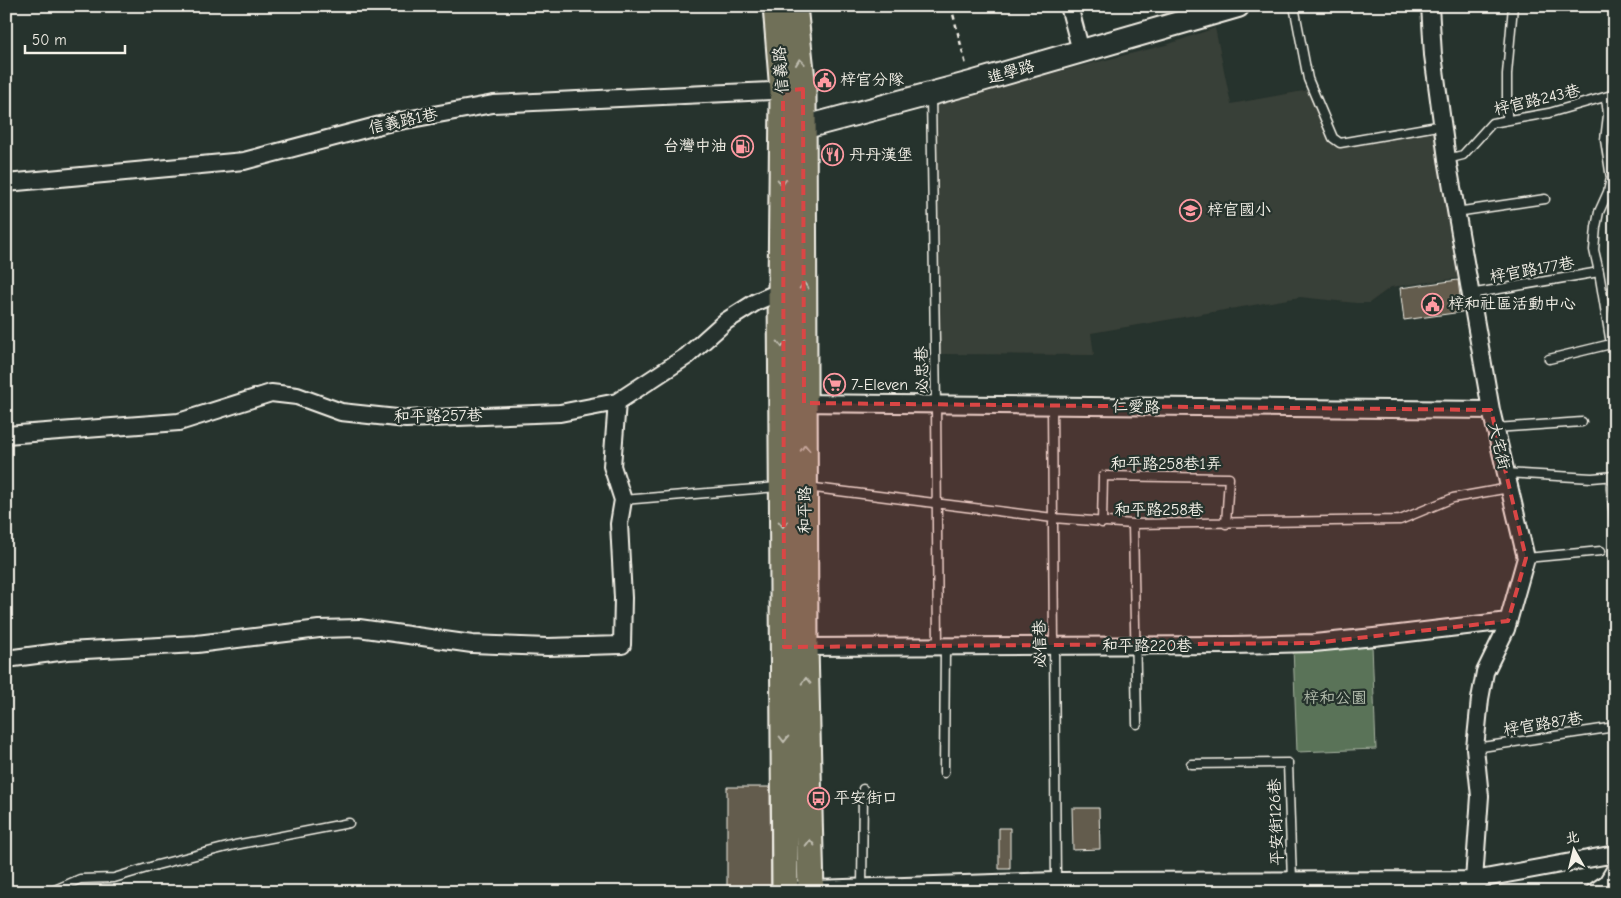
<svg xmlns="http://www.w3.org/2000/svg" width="1621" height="898" font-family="'Comic Neue','LXGW WenKai TC',sans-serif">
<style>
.built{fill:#393f37}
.green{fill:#5a7359;stroke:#a7b2a0}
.building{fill:#645c4d;stroke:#f4f1e8}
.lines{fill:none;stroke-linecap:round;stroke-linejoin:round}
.lane-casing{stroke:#f4f1e8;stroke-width:11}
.street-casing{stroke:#f4f1e8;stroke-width:20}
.secondary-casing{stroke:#f4f1e8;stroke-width:26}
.primary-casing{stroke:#f4f1e8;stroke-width:29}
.path{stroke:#f4f1e8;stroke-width:2.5;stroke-dasharray:5 4;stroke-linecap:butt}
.lane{stroke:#26332d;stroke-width:8}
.street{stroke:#26332d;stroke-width:16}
.secondary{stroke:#26332d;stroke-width:22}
.primary{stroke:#706f59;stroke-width:25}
.oneway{stroke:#bfbdaf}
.marked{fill:#da4645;fill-opacity:0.2;stroke:#da4645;stroke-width:4;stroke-dasharray:10 6;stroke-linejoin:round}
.labels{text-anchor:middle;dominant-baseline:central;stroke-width:4.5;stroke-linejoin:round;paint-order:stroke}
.street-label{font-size:16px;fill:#f4f1e8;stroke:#26332d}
.poi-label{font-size:16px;fill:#f4f1e8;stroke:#26332d;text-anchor:start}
.park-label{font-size:16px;fill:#b6bfaf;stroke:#26332d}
</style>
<rect width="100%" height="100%" fill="#26332d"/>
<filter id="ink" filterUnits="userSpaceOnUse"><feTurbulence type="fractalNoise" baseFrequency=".02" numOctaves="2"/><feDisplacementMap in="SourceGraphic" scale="10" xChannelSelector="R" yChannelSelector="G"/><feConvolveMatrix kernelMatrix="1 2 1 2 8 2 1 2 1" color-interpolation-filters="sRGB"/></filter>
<g filter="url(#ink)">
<path class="built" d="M 1215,28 L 1231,104 L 1309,90 L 1333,142 L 1432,123 L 1459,278 L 1391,287 L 1369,303 L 1356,303 L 1300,297 L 1091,333 L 1094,355 L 940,354 L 933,103 L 1166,45 Z"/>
<path class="green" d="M 1372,645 L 1376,749 L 1297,752 L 1293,648 Z"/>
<path class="building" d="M 1458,280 L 1462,312 L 1404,320 L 1400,288 Z
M 727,787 L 770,787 L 771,892 L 727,892 Z
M 1072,808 L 1099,808 L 1100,849 L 1073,850 Z
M 999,828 L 1010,828 L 1010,869 L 999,869 Z"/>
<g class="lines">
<defs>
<path id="lane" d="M 1294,6 L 1308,79 L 1333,138 L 1340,143 L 1443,125
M 931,96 L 936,405 L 938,646
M 1507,120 L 1507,74 L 1513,6
M 1447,159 L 1463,155 L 1492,123 L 1549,113 L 1615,94
M 1456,212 L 1545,199
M 1599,272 L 1594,250 L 1596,227 L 1599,212 L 1608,192 L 1611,178 L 1605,140 L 1608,115 L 1606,97
M 1470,294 L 1599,272 L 1611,344 L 1615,356
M 1549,359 L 1611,344
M 1052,406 L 1056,881
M 1495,428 L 1582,422
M 1505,473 L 1592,478 L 1615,476
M 1611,476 L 1611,489 L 1615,525
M 807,487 L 1053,518 L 1133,524 L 1400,520 L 1453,498 L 1509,488
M 623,500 L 778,487
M 1102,523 L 1103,476 L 1229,478 L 1226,524
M 1133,524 L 1137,724
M 1526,558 L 1601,551
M 1475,748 L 1615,727
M 1191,764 L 1288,763 L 1292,881
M 944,773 L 945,647
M 862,890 L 863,789
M 50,892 L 80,879 L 114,878 L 157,865 L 235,845 L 349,823
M 1359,892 L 1359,881"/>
<path id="street" d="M 1069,6 L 1081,51
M 1430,6 L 1433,55 L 1447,159 L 1491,410 L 1526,558 L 1506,629 L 1485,672 L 1480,699 L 1475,748 L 1480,796 L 1474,880 L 1479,892
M 6,183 L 244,161 L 384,124 L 493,104 L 791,90
M 794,403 L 1491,410
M 6,435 L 179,422 L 271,393 L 297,396 L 341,412 L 406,419 L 560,413 L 617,402 L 687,356 L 726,321 L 756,302 L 781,291
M 796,647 L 1232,645 L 1314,643 L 1374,637 L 1508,621
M 6,659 L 67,651 L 197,644 L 319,629 L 359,628 L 472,644 L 547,647 L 622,645 L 623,598 L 619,524 L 623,500 L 612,466 L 617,402
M 785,890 L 1056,881 L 1474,880 L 1615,854
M 1594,892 L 1607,883 L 1615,870"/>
<path id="secondary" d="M 787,132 L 971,83 L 1238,6"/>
<path id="primary" d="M 776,6 L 783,91 L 781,291 L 785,892
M 794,6 L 803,89 L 805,647 L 811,892"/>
</defs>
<use href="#lane" class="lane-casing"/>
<use href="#street" class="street-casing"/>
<use href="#secondary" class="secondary-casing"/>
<use href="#primary" class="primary-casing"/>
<path class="path" d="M 951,6 L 966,65"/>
<use href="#lane" class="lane"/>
<use href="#street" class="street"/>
<use href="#secondary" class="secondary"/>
<use href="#primary" class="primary"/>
</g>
<defs><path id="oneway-chevron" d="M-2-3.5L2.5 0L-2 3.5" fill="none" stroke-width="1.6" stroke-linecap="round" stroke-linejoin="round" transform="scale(1.25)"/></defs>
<g class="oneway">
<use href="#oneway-chevron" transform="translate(800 62) rotate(-96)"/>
<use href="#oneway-chevron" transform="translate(782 182) rotate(90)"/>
<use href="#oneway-chevron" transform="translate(804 286) rotate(-90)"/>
<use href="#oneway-chevron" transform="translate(782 344) rotate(90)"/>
<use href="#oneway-chevron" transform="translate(805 448) rotate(-91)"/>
<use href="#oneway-chevron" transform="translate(783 524) rotate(90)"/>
<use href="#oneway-chevron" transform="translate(806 681) rotate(-91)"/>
<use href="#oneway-chevron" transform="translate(784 739) rotate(90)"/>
<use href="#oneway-chevron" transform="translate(810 843) rotate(-91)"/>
</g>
</g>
<path class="marked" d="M 803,89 L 804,403 L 1491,410 L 1526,558 L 1508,621 L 1314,643 L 784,647 L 783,91 Z"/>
<defs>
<symbol id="civic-ring" viewBox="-11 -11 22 22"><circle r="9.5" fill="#26332d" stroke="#ff9aa2" stroke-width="1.5"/><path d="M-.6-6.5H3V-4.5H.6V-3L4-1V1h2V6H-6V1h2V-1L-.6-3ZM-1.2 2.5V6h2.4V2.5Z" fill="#ff9aa2"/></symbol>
<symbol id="fuel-ring" viewBox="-11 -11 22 22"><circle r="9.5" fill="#26332d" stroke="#ff9aa2" stroke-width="1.5"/><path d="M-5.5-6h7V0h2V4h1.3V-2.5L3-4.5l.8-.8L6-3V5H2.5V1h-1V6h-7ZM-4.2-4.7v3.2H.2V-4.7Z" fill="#ff9aa2"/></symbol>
<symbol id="restaurant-ring" viewBox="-11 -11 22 22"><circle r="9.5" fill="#26332d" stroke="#ff9aa2" stroke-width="1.5"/><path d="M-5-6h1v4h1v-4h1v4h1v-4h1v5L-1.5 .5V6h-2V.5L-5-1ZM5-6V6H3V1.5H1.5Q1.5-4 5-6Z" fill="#ff9aa2"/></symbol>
<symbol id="school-ring" viewBox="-11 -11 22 22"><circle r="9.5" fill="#26332d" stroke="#ff9aa2" stroke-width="1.5"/><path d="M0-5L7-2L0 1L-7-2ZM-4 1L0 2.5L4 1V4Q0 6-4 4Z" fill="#ff9aa2"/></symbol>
<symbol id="supermarket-ring" viewBox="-11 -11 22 22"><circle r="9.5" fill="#26332d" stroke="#ff9aa2" stroke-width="1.5"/><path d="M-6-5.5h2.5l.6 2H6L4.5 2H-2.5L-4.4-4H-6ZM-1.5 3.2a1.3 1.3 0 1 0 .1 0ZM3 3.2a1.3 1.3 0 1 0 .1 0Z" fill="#ff9aa2"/></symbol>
<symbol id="bus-ring" viewBox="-11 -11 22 22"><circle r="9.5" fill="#26332d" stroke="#ff9aa2" stroke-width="1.5"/><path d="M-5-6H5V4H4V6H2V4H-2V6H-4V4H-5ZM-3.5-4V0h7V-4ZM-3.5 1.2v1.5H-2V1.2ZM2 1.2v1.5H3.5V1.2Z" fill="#ff9aa2"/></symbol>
</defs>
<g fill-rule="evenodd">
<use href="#civic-ring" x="812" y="68" width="25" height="25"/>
<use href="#fuel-ring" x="730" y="134" width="25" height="25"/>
<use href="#restaurant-ring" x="820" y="142" width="25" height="25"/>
<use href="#school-ring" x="1178" y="198" width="25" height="25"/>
<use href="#civic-ring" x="1420" y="292" width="25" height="25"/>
<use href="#supermarket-ring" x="822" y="372" width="25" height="25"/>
<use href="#bus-ring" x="806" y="786" width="25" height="25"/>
</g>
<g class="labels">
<g class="street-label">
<text transform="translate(781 70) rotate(-94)">信義路</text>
<text transform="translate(1011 72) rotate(-16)">進學路</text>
<text transform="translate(1537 100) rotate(-13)">梓官路243巷</text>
<text transform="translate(403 121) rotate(-12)">信義路1巷</text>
<text transform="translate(1532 270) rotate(-10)">梓官路177巷</text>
<text transform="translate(922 370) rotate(-91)">必忠巷</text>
<text transform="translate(1136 407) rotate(1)">仁愛路</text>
<text transform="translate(438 416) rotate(-1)">和平路257巷</text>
<text transform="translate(1499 446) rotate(77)">大宅街</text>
<text x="1166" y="464">和平路258巷1弄</text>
<text transform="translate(805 510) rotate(-90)">和平路</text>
<text x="1159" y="510">和平路258巷</text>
<text transform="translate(1040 644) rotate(-91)">必信巷</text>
<text x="1147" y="646">和平路220巷</text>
<text transform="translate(1543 724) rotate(-9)">梓官路87巷</text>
<text transform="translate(1276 822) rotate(-92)">平安街126巷</text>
</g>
<g class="poi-label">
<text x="840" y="80">梓官分隊</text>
<text x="727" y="146" text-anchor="end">台灣中油</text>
<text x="849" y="155">丹丹漢堡</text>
<text x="1207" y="210">梓官國小</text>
<text x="1448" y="304">梓和社區活動中心</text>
<text x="851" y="385">7-Eleven</text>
<text x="834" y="798">平安街口</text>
</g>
<g class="park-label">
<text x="1335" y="698">梓和公園</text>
</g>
</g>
<rect width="1621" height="898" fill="none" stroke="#26332d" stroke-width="25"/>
<rect x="12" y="12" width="1596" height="873" fill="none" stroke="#f4f1e8" stroke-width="2" filter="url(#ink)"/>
<g transform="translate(1574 850) rotate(352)" stroke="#26332d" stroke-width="4" paint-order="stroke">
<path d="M0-4L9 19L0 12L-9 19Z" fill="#f4f1e8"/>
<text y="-8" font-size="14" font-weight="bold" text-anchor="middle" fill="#f4f1e8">北</text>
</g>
<path d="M25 45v8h100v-8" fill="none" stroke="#f4f1e8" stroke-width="2.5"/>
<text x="32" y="45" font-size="15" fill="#f4f1e8" stroke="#26332d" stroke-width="4" paint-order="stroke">50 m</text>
</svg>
